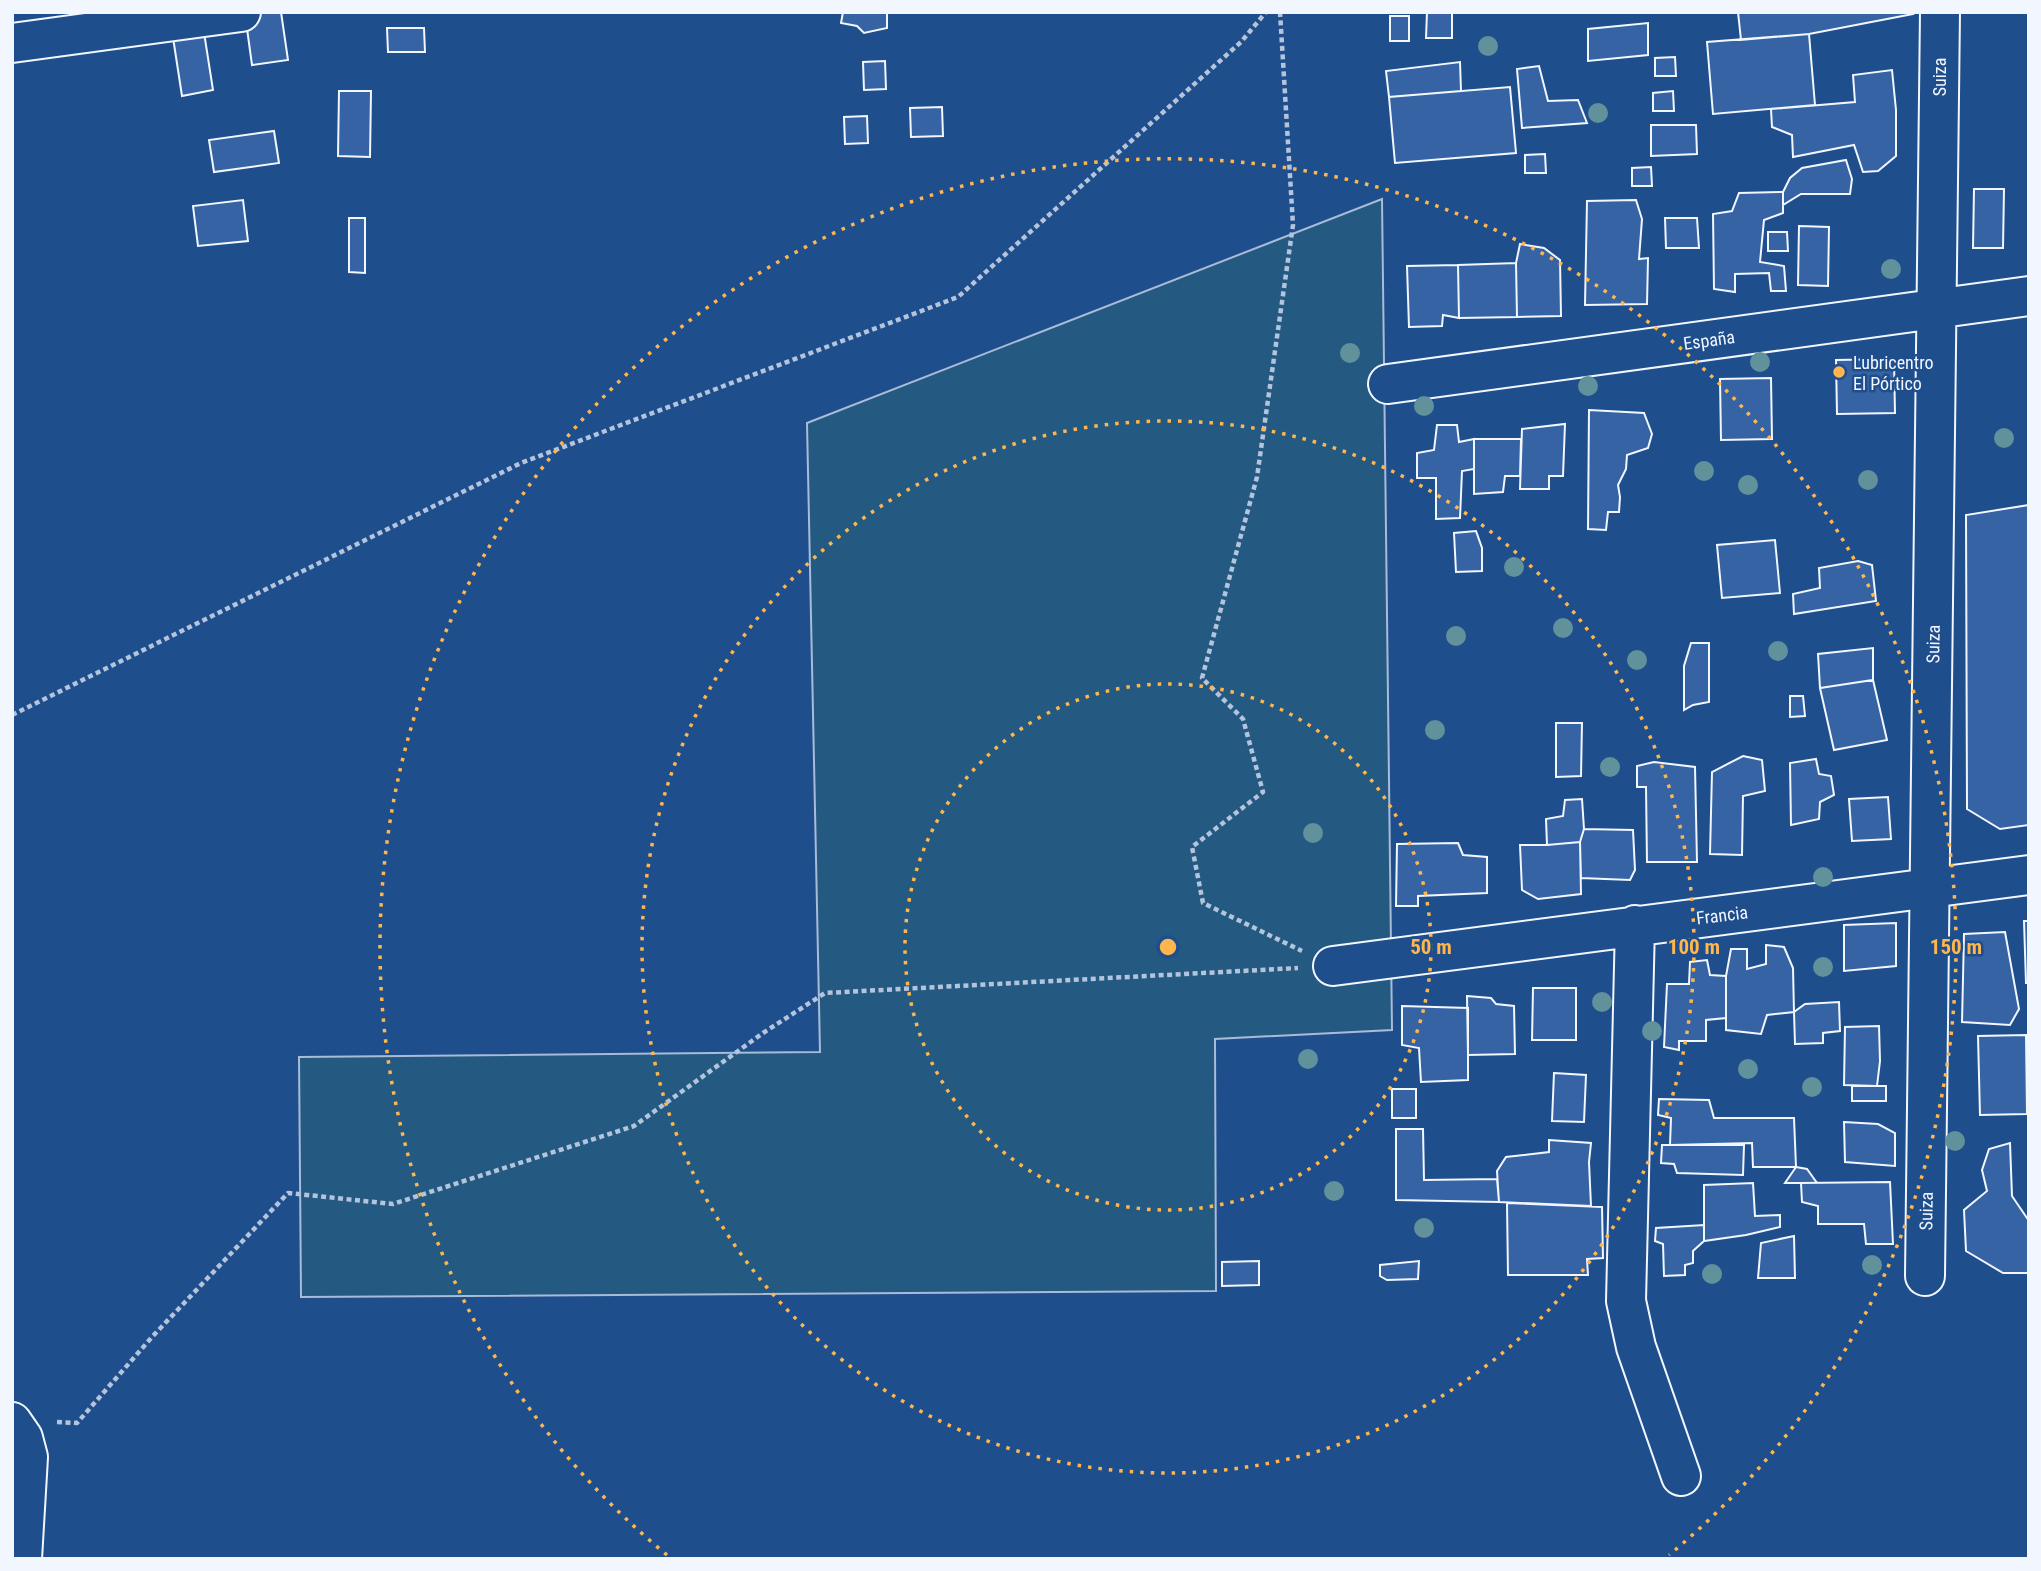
<svg xmlns="http://www.w3.org/2000/svg" width="2041" height="1571" font-family="'Roboto Condensed',sans-serif">
<style>
.green{fill:#245a82;stroke:#a8bbd7;stroke-width:2}
.building{fill:#3563a3;stroke:#f2f6ff;stroke-width:2}
.lines{fill:none;stroke-linecap:round;stroke-linejoin:round}
.minor-casing{stroke:#f2f6ff;stroke-width:42}
.path{stroke:#b3c4dc;stroke-width:4.5;stroke-dasharray:5 3.5;stroke-linecap:butt}
.minor{stroke:#1f4e8c;stroke-width:38}
.tree{fill:#61919a}
.ring{fill:none;stroke:#ffb74d;stroke-width:3.5;stroke-dasharray:3.5 7}
.poi-dot{fill:#ffb74d;stroke:#1f4e8c;stroke-width:2.5}
.labels{text-anchor:middle;dominant-baseline:central;stroke-width:5;stroke-linejoin:round;paint-order:stroke}
.street-label{font-size:18px;fill:#f2f6ff;stroke:#1f4e8c}
.poi-label{font-size:18px;fill:#f2f6ff;stroke:#1f4e8c;text-anchor:start}
.centre{fill:#ffb74d;stroke:#1f4e8c;stroke-width:3.5}
.ring-label{font-size:21px;text-anchor:middle;font-weight:bold;fill:#ffb74d;stroke:#1f4e8c;stroke-width:5;stroke-linejoin:round;paint-order:stroke}
</style>
<rect width="100%" height="100%" fill="#1f4e8c"/>
<path class="green" d="M 1382,199 L 1392,1030 L 1215,1039 L 1216,1291 L 301,1297 L 299,1057 L 820,1052 L 807,423 Z"/>
<path class="building" d="M 257,12 L 281,12 L 288,60 L 252,65 L 245,14 Z
M 843,12 L 887,12 L 887,28 L 864,33 L 857,26 L 841,23 Z
M 1427,12 L 1452,12 L 1452,38 L 1426,38 Z
M 1738,12 L 1912,12 L 1913,14 L 1809,34 L 1741,40 Z
M 1390,16 L 1409,16 L 1409,41 L 1390,41 Z
M 1648,23 L 1648,55 L 1588,61 L 1588,29 Z
M 203,26 L 213,90 L 182,96 L 172,31 Z
M 387,28 L 424,28 L 425,52 L 388,52 Z
M 1809,34 L 1815,105 L 1713,114 L 1707,42 Z
M 1675,57 L 1676,76 L 1655,76 L 1655,58 Z
M 885,61 L 886,89 L 864,90 L 863,62 Z
M 1460,62 L 1461,91 L 1389,97 L 1386,71 Z
M 1539,66 L 1548,101 L 1578,100 L 1587,123 L 1522,128 L 1517,69 Z
M 1892,70 L 1896,110 L 1896,156 L 1878,171 L 1863,172 L 1854,145 L 1793,157 L 1792,135 L 1772,127 L 1771,109 L 1855,102 L 1853,75 Z
M 1510,87 L 1516,153 L 1395,163 L 1389,97 Z
M 339,91 L 371,91 L 370,157 L 338,156 Z
M 1673,91 L 1674,111 L 1653,111 L 1653,93 Z
M 942,107 L 943,136 L 911,137 L 910,108 Z
M 867,116 L 868,143 L 845,144 L 844,117 Z
M 1651,125 L 1696,125 L 1697,154 L 1651,156 Z
M 274,131 L 279,163 L 214,172 L 209,140 Z
M 1545,154 L 1546,173 L 1525,173 L 1525,155 Z
M 1846,160 L 1852,179 L 1850,194 L 1801,194 L 1783,205 L 1783,192 L 1790,178 L 1802,168 Z
M 1651,167 L 1652,186 L 1632,186 L 1632,168 Z
M 1974,189 L 2004,189 L 2003,248 L 1973,248 Z
M 1783,192 L 1783,213 L 1764,220 L 1760,262 L 1784,266 L 1786,291 L 1771,291 L 1769,273 L 1735,274 L 1735,292 L 1714,289 L 1713,214 L 1732,211 L 1739,193 Z
M 243,200 L 248,241 L 198,246 L 193,206 Z
M 1636,200 L 1642,219 L 1639,259 L 1648,258 L 1647,304 L 1585,305 L 1587,201 Z
M 349,218 L 365,218 L 365,273 L 349,272 Z
M 1665,218 L 1697,218 L 1699,248 L 1666,248 Z
M 1799,226 L 1829,227 L 1828,286 L 1798,285 Z
M 1768,232 L 1787,232 L 1788,251 L 1768,251 Z
M 1520,244 L 1544,248 L 1560,260 L 1561,316 L 1517,317 L 1516,263 Z
M 1516,263 L 1517,317 L 1459,318 L 1458,265 Z
M 1458,265 L 1459,318 L 1443,315 L 1442,326 L 1409,327 L 1407,266 Z
M 1894,359 L 1895,413 L 1837,414 L 1836,360 Z
M 1771,378 L 1772,439 L 1721,440 L 1720,379 Z
M 1589,410 L 1644,413 L 1652,434 L 1648,448 L 1627,455 L 1626,469 L 1618,485 L 1620,497 L 1619,512 L 1608,512 L 1606,530 L 1588,529 Z
M 1565,424 L 1563,476 L 1549,476 L 1549,489 L 1520,489 L 1522,429 Z
M 1437,425 L 1457,425 L 1459,442 L 1474,439 L 1474,469 L 1462,471 L 1460,518 L 1436,519 L 1436,478 L 1417,478 L 1417,453 L 1434,450 Z
M 1474,439 L 1521,439 L 1520,476 L 1505,476 L 1503,492 L 1474,494 Z
M 2029,505 L 2029,825 L 2000,829 L 1967,809 L 1966,515 Z
M 1476,531 L 1482,548 L 1482,571 L 1456,572 L 1454,533 Z
M 1775,540 L 1780,593 L 1722,598 L 1717,545 Z
M 1858,561 L 1872,565 L 1876,601 L 1794,614 L 1793,594 L 1820,588 L 1819,568 Z
M 1691,643 L 1709,643 L 1709,702 L 1693,705 L 1684,710 L 1684,666 Z
M 1873,648 L 1873,680 L 1820,688 L 1818,654 Z
M 1873,680 L 1887,740 L 1834,750 L 1820,688 Z
M 1790,696 L 1803,696 L 1805,716 L 1790,717 Z
M 1556,723 L 1582,723 L 1581,776 L 1556,777 Z
M 1743,756 L 1762,760 L 1765,791 L 1743,796 L 1742,855 L 1710,854 L 1712,772 Z
M 1816,759 L 1819,774 L 1831,776 L 1834,795 L 1820,802 L 1819,819 L 1791,825 L 1790,763 Z
M 1654,762 L 1695,767 L 1697,862 L 1647,862 L 1646,787 L 1637,787 L 1637,766 Z
M 1888,797 L 1891,839 L 1852,841 L 1849,799 Z
M 1582,799 L 1584,829 L 1580,842 L 1547,845 L 1546,819 L 1563,816 L 1565,800 Z
M 1584,829 L 1633,830 L 1635,870 L 1630,880 L 1581,878 L 1580,842 Z
M 1580,842 L 1581,894 L 1538,899 L 1522,890 L 1520,845 L 1547,845 Z
M 1458,843 L 1463,855 L 1487,857 L 1487,893 L 1418,896 L 1418,906 L 1396,906 L 1397,844 Z
M 2024,921 L 2029,921 L 2029,983 L 2026,983 Z
M 1896,923 L 1896,966 L 1844,971 L 1844,925 Z
M 2005,932 L 2019,1009 L 2010,1025 L 1962,1022 L 1964,934 Z
M 1766,945 L 1784,947 L 1793,968 L 1794,1012 L 1767,1015 L 1761,1034 L 1726,1030 L 1726,976 L 1731,949 L 1747,949 L 1747,969 L 1766,964 Z
M 1707,960 L 1710,975 L 1726,976 L 1726,1018 L 1706,1020 L 1706,1041 L 1679,1041 L 1679,1050 L 1664,1047 L 1667,984 L 1689,984 L 1690,962 Z
M 1533,988 L 1576,988 L 1576,1040 L 1532,1040 Z
M 1467,996 L 1491,998 L 1496,1004 L 1514,1006 L 1515,1054 L 1468,1055 Z
M 1839,1002 L 1840,1031 L 1823,1033 L 1823,1043 L 1795,1044 L 1794,1012 L 1805,1004 Z
M 1402,1006 L 1468,1008 L 1468,1080 L 1421,1082 L 1419,1048 L 1402,1045 Z
M 1879,1026 L 1880,1061 L 1877,1086 L 1844,1085 L 1845,1027 Z
M 2026,1035 L 2027,1114 L 1980,1115 L 1978,1036 Z
M 1554,1073 L 1586,1075 L 1584,1122 L 1552,1121 Z
M 1852,1086 L 1886,1086 L 1886,1101 L 1852,1101 Z
M 1392,1089 L 1416,1089 L 1416,1118 L 1392,1118 Z
M 1659,1099 L 1709,1100 L 1714,1118 L 1794,1118 L 1796,1167 L 1753,1167 L 1752,1143 L 1670,1145 L 1671,1118 L 1658,1115 Z
M 1844,1122 L 1878,1124 L 1895,1133 L 1895,1166 L 1845,1162 Z
M 1396,1129 L 1423,1129 L 1424,1180 L 1497,1179 L 1499,1202 L 1396,1200 Z
M 1549,1140 L 1591,1143 L 1589,1162 L 1591,1206 L 1499,1202 L 1497,1171 L 1506,1157 L 1549,1152 Z
M 2010,1143 L 2012,1196 L 2029,1221 L 2029,1273 L 2003,1273 L 1966,1251 L 1964,1210 L 1987,1191 L 1982,1170 L 1989,1149 Z
M 1662,1145 L 1744,1145 L 1743,1175 L 1677,1173 L 1674,1164 L 1661,1163 Z
M 1796,1167 L 1807,1169 L 1817,1183 L 1785,1183 Z
M 1890,1182 L 1893,1244 L 1866,1244 L 1864,1224 L 1818,1224 L 1818,1206 L 1802,1202 L 1801,1183 Z
M 1753,1183 L 1755,1216 L 1780,1215 L 1780,1227 L 1746,1235 L 1704,1241 L 1704,1185 Z
M 1507,1203 L 1602,1207 L 1603,1258 L 1587,1259 L 1588,1275 L 1508,1275 Z
M 1704,1225 L 1704,1241 L 1693,1251 L 1693,1263 L 1685,1265 L 1685,1275 L 1664,1276 L 1663,1244 L 1655,1241 L 1656,1228 Z
M 1794,1236 L 1795,1278 L 1758,1278 L 1761,1243 Z
M 1259,1261 L 1259,1285 L 1222,1286 L 1222,1262 Z
M 1419,1261 L 1418,1279 L 1387,1280 L 1380,1276 L 1380,1265 Z"/>
<g class="lines">
<defs>
<path id="minor" d="M 12,43 L 241,12
M 1388,384 L 2029,296
M 1635,925 L 1626,1301 L 1636,1347 L 1681,1476
M 1333,966 L 2029,875
M 1925,1276 L 1940,12
M 12,1422 L 23,1438 L 28,1457 L 22,1559"/>
</defs>
<use href="#minor" class="minor-casing"/>
<path class="path" d="M 1280,12 L 1293,225 L 1257,477 L 1202,678 L 1243,719 L 1263,792 L 1192,847 L 1203,903 L 1302,951
M 12,715 L 521,463 L 958,297 L 1241,42 L 1266,12
M 57,1422 L 77,1423 L 152,1337 L 288,1193 L 393,1204 L 634,1126 L 763,1033 L 825,993 L 1298,968"/>
<use href="#minor" class="minor"/>
</g>
<g class="tree">
<circle cx="1488" cy="46" r="10"/>
<circle cx="1598" cy="113" r="10"/>
<circle cx="1891" cy="269" r="10"/>
<circle cx="1350" cy="353" r="10"/>
<circle cx="1760" cy="362" r="10"/>
<circle cx="1588" cy="386" r="10"/>
<circle cx="1424" cy="406" r="10"/>
<circle cx="2004" cy="438" r="10"/>
<circle cx="1704" cy="471" r="10"/>
<circle cx="1868" cy="480" r="10"/>
<circle cx="1748" cy="485" r="10"/>
<circle cx="1514" cy="567" r="10"/>
<circle cx="1563" cy="628" r="10"/>
<circle cx="1456" cy="636" r="10"/>
<circle cx="1778" cy="651" r="10"/>
<circle cx="1637" cy="660" r="10"/>
<circle cx="1435" cy="730" r="10"/>
<circle cx="1610" cy="767" r="10"/>
<circle cx="1313" cy="833" r="10"/>
<circle cx="1823" cy="877" r="10"/>
<circle cx="1823" cy="967" r="10"/>
<circle cx="1602" cy="1002" r="10"/>
<circle cx="1652" cy="1031" r="10"/>
<circle cx="1308" cy="1059" r="10"/>
<circle cx="1748" cy="1069" r="10"/>
<circle cx="1812" cy="1087" r="10"/>
<circle cx="1955" cy="1141" r="10"/>
<circle cx="1334" cy="1191" r="10"/>
<circle cx="1424" cy="1228" r="10"/>
<circle cx="1872" cy="1265" r="10"/>
<circle cx="1712" cy="1274" r="10"/>
</g>
<g class="ring">
<circle cx="1168" cy="947" r="263"/>
<circle cx="1168" cy="947" r="526"/>
<path d="M667 1555A788 788 0 1 1 1669 1555"/>
</g>
<circle class="poi-dot" cx="1839" cy="372" r="7"/>
<g class="labels">
<g class="street-label">
<text transform="translate(1939 77) rotate(-90)">Suiza</text>
<text transform="translate(1709 340) rotate(-8)">España</text>
<text transform="translate(1933 644) rotate(-89)">Suiza</text>
<text transform="translate(1722 915) rotate(-7)">Francia</text>
<text transform="translate(1926 1211) rotate(-89)">Suiza</text>
</g>
<g class="poi-label">
<text x="1853" y="362">Lubricentro<tspan x="1853" dy="21">El Pórtico</tspan></text>
</g>
</g>
<circle cx="1168" cy="947" r="10" class="centre"/>
<g class="ring-label">
<text x="1431" y="954">50 m</text>
<text x="1694" y="954">100 m</text>
<text x="1956" y="954">150 m</text>
</g>
<rect width="2041" height="1571" fill="none" stroke="#f2f6ff" stroke-width="28"/>
</svg>
